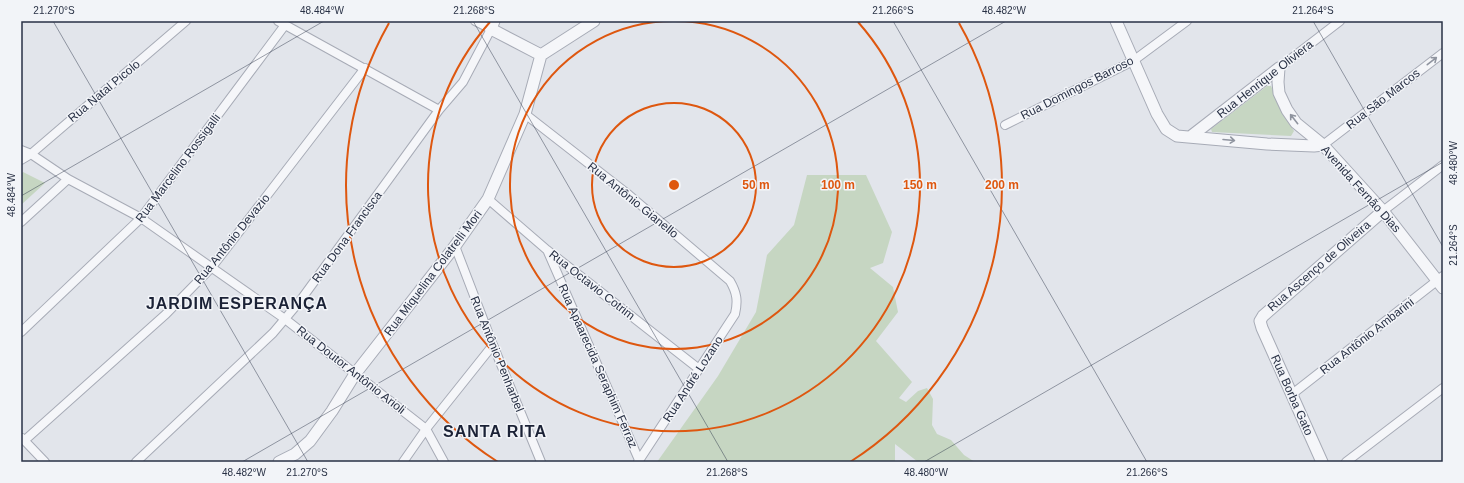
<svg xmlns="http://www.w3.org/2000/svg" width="1464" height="483" font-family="Arial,sans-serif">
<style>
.green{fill:#c6d6c2}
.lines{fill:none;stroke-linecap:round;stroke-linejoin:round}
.minor-casing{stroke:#a7abb6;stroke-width:10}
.tertiary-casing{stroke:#a7abb6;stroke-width:13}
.minor{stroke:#f5f6f9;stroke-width:8}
.tertiary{stroke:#f5f6f9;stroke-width:11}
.oneway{stroke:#8f949f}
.ticks{fill:none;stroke:#293145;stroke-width:1;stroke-opacity:0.45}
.ring{fill:none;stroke:#de570f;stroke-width:2}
.labels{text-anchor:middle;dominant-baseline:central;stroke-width:3;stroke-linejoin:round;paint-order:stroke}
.street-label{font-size:12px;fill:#293145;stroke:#f2f4f8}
.district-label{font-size:16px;font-weight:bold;letter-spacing:1px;fill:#1b2236;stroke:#f2f4f8}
.centre{fill:#de570f;stroke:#f2f4f8;stroke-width:2}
.ring-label{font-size:12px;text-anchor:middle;font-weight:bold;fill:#de570f;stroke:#f2f4f8;stroke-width:3;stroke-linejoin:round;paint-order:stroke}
.neatline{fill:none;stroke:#293145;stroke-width:1.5}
.ticks-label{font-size:10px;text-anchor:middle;fill:#293145}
</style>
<rect width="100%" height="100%" fill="#e2e5eb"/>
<path class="green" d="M 1267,86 L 1271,86 L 1284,116 L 1294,131 L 1291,136 L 1212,132 L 1211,129 Z
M 23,172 L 45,183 L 21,205 L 21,174 Z
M 807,175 L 866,175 L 892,232 L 883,263 L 870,268 L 893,287 L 898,312 L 876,341 L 912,382 L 899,398 L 906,402 L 918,391 L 927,388 L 933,399 L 932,425 L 937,434 L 951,440 L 964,455 L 975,462 L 918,462 L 895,444 L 895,462 L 657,462 L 718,376 L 756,312 L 767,255 L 794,225 Z"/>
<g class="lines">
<defs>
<path id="minor" d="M 278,21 L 439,110
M 1279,68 L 1340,21
M 525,114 L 629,195 L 730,281 C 737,293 738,301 735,314 L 638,462
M 1005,125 L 1133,61 L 1187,21
M 1323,145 L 1443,53
M 21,150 L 31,154 L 68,179 L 141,218 L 285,319 L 426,429 L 444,462
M 21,160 L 31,154 L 186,21
M 488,199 L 547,250 L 699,369
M 1383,211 L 1443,165
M 21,222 L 68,179
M 455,246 L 493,345 L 541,462
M 548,252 L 639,460
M 21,332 L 141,218 L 285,25
M 1291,395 L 1443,276
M 22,438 L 45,462
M 25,440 L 166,314 L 212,267 L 365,68
M 136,462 L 273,333 L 300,301 L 439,110 L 463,82 L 491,29 L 475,21
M 403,462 L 426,429 L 493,345
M 1346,462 L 1443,388"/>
<path id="tertiary" d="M 494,21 L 491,29 L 541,55
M 1116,21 L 1157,114 L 1166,129 L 1177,136 L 1267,144 L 1314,146 L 1323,145
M 541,55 L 594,21
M 1279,68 L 1278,82 L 1279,93 L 1287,110 L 1296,123 L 1323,145 L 1383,211 L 1443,288
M 1190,137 L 1279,68
M 279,462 L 295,454 L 310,441 L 332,411 L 355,374 L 455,246 L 488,199 L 525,114 L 541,55
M 1322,462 L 1262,328 L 1260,321 L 1263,316 L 1383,211"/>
</defs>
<use href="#minor" class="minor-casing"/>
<use href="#tertiary" class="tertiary-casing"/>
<use href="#minor" class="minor"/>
<use href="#tertiary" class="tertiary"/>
</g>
<defs><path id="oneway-shaft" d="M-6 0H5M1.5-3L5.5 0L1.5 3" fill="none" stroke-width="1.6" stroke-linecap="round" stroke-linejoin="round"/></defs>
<g class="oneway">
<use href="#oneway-shaft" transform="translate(1432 61) rotate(-38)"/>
<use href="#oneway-shaft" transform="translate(1294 119) rotate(-128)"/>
<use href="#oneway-shaft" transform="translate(1229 140) rotate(5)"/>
</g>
<path class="ticks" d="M 53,21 L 308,462M 473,21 L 728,462M 893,21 L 1147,462M 1313,21 L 1443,247M 21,196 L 324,21M 242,462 L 1006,21M 924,462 L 1443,162"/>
<g class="ring">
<circle cx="674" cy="185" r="82"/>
<path d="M675 21A164 164 0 1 1 673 21"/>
<path d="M858 22A246 246 0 1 1 490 22"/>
<path d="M498 462A328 328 0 0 1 389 23M959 23A328 328 0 0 1 850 462"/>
</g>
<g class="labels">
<g class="street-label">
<text transform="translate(1265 79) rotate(-38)">Rua Henrique Oliviera</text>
<text transform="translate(1077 88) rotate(-27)">Rua Domingos Barroso</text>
<text transform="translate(104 91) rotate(-40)">Rua Natal Picolo</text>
<text transform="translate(1383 99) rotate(-38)">Rua São Marcos</text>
<text transform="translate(178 168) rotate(-53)">Rua Marcelino Rossigalli</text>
<text transform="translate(1361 189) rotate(48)">Avenida Fernão Dias</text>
<text transform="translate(633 200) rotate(39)">Rua Antônio Gianello</text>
<text transform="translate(347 237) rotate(-54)">Rua Dona Francisca</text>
<text transform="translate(232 239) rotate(-51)">Rua Antônio Devazio</text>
<text transform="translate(1319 266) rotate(-41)">Rua Ascenço de Oliveira</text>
<text transform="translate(433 273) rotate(-53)">Rua Miquelina Colatrelli Mori</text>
<text transform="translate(592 285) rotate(38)">Rua Octavio Cotrim</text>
<text transform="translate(1367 336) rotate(-38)">Rua Antônio Ambarini</text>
<text transform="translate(497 354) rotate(68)">Rua Antônio Penharbel</text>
<text transform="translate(598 366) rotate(66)">Rua Apaarecida Seraphim Ferraz</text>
<text transform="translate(351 370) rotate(38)">Rua Doutor Antônio Arioli</text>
<text transform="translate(693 379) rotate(-57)">Rua André Lozano</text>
<text transform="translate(1292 395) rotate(66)">Rua Borba Gato</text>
</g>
<g class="district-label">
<text x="237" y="303">JARDIM ESPERANÇA</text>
<text x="495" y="431">SANTA RITA</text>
</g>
</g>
<circle cx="674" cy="185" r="6" class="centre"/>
<g class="ring-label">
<text x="756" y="189">50 m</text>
<text x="838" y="189">100 m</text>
<text x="920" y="189">150 m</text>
<text x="1002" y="189">200 m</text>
</g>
<rect width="1464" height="483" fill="none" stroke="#f2f4f8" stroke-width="44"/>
<rect x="22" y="22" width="1420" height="439" class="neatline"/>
<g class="ticks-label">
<text x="54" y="14">21.270°S</text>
<text x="322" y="14">48.484°W</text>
<text x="474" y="14">21.268°S</text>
<text x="893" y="14">21.266°S</text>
<text x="1004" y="14">48.482°W</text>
<text x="1313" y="14">21.264°S</text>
<text transform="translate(1453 163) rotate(-90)" y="4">48.480°W</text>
<text transform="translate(11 195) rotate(-90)" y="4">48.484°W</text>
<text transform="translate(1453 245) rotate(-90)" y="4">21.264°S</text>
<text x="244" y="476">48.482°W</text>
<text x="307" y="476">21.270°S</text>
<text x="727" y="476">21.268°S</text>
<text x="926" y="476">48.480°W</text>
<text x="1147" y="476">21.266°S</text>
</g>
</svg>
